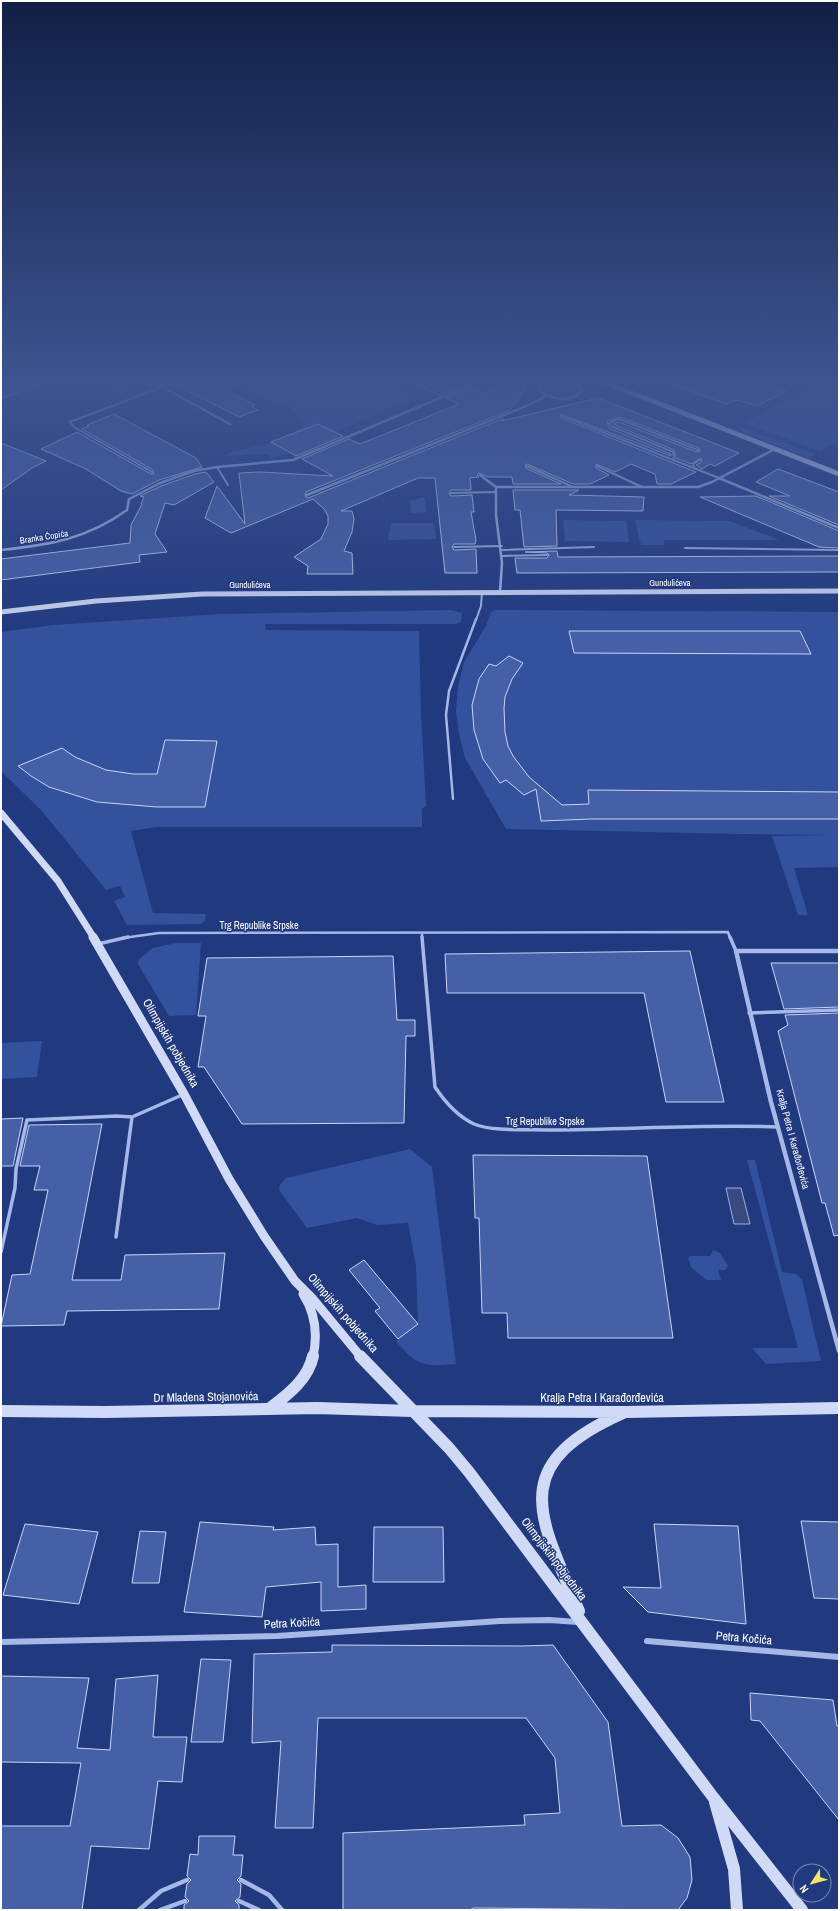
<svg xmlns="http://www.w3.org/2000/svg" width="840" height="1911" font-family="'Archivo Narrow',sans-serif">
<style>
.green{fill:#34519d}
.water{fill:#384a7e;stroke:#99b0e8}
.building{fill:#4560a6;stroke:#c9d5f6}
.lines{fill:none;stroke-linecap:round;stroke-linejoin:round}
.lane-far3{stroke:#a5b8e7;stroke-width:2}
.lane-far2{stroke:#a5b8e7;stroke-width:2.5}
.lane-far1{stroke:#a5b8e7;stroke-width:3.5}
.lane{stroke:#a5b8e7;stroke-width:4.5}
.street-far2{stroke:#a5b8e7;stroke-width:2.5}
.street-far1{stroke:#a5b8e7;stroke-width:4.5}
.street{stroke:#a5b8e7;stroke-width:6}
.secondary-far3{stroke:#d0daf6;stroke-width:5}
.secondary-far2{stroke:#d0daf6;stroke-width:7}
.secondary-far1{stroke:#d0daf6;stroke-width:9}
.secondary{stroke:#d0daf6;stroke-width:12}
.labels{text-anchor:middle;dominant-baseline:central;stroke-width:3;stroke-linejoin:round;paint-order:stroke}
.far-street-label{font-size:9px;fill:#fff;stroke:#21397f}
.street-label{font-size:10px;fill:#fff;stroke:#21397f}
.near-street-label{font-size:12px;fill:#fff;stroke:#21397f}
</style>
<rect width="100%" height="100%" fill="#21397f"/>
<path class="green" d="M 95,378 L 115,378 L 131,387 L 119,392 Z
M 267,378 L 396,378 L 402,381 L 400,385 L 404,389 L 425,399 L 420,400 L 415,399 L 305,444 L 301,450 L 271,458 L 268,454 L 224,456 L 231,452 L 266,444 L 303,427 L 304,424 L 287,403 L 279,406 L 242,387 Z
M 819,378 L 839,378 L 839,446 L 833,444 L 820,451 L 744,423 L 823,380 Z
M 561,382 L 577,386 L 578,392 C 568,399 551,399 543,390 L 545,385 Z
M 740,427 L 815,454 L 809,458 L 745,433 L 738,428 Z
M 424,497 L 427,512 L 411,513 L 410,501 Z
M 563,520 L 626,521 L 629,542 L 565,541 Z
M 635,520 L 730,521 L 779,540 L 664,540 L 664,545 L 641,545 Z
M 391,523 L 434,523 L 436,539 L 388,540 Z
M 451,610 L 462,613 L 461,622 L 456,624 L 265,624 L 266,630 L 419,631 L 421,712 L 426,806 L 422,809 L 422,827 L 156,827 L 131,831 L 153,913 L 206,914 L 205,921 L 200,924 L 127,925 L 114,901 L 125,897 L 120,886 L 106,890 L 42,811 L 1,771 L 1,632 L 53,625 L 221,614 Z
M 495,610 L 839,612 L 839,867 L 794,868 L 808,915 L 798,915 L 772,836 L 832,835 L 738,834 L 506,829 L 465,758 L 459,734 L 456,711 L 458,686 L 464,662 L 486,626 L 491,612 Z
M 176,943 L 201,943 L 196,1015 L 169,1016 L 138,964 L 139,959 L 153,948 Z
M 42,1041 L 37,1077 L 1,1079 L 1,1043 Z
M 410,1149 L 432,1167 L 456,1364 C 425,1367 416,1366 396,1341 L 418,1324 L 416,1266 L 408,1223 L 377,1225 L 357,1218 L 307,1228 L 279,1190 L 280,1185 L 286,1178 Z
M 747,1160 L 755,1160 L 782,1272 L 796,1274 L 802,1280 L 821,1361 L 766,1364 L 752,1348 L 798,1348 Z
M 713,1250 L 720,1253 L 728,1266 L 725,1270 L 718,1270 L 721,1280 L 706,1280 L 691,1267 L 688,1258 L 690,1256 L 710,1256 Z"/>
<path class="water" d="M 726,1188 L 741,1188 L 750,1224 L 734,1224 Z"/>
<path class="building" d="M 1,378 L 52,378 L 52,380 L 1,399 Z
M 190,378 L 248,378 L 248,381 L 224,389 L 255,405 L 251,406 L 258,410 L 239,417 L 176,385 Z
M 402,378 L 449,378 L 464,385 L 439,395 Z
M 661,378 L 753,378 L 786,391 L 757,406 L 737,400 L 726,404 L 661,380 Z
M 512,383 L 527,386 L 510,410 L 306,492 L 305,496 L 308,498 L 504,418 L 501,421 L 598,398 L 739,453 L 715,466 L 710,464 L 702,469 L 696,465 L 702,462 L 701,458 L 691,464 L 676,458 L 674,450 L 613,424 L 619,422 L 697,452 L 700,451 L 699,448 L 620,417 L 607,421 L 609,428 L 671,454 L 671,456 L 561,414 L 560,416 L 561,418 L 696,472 L 671,484 L 657,484 L 655,474 L 631,464 L 615,472 L 596,464 L 596,468 L 609,475 L 590,484 L 573,484 L 527,464 L 525,465 L 526,468 L 561,484 L 513,484 L 512,477 L 488,477 L 479,473 L 477,475 L 479,477 L 470,478 L 471,490 L 451,490 L 449,493 L 451,496 L 472,495 L 474,512 L 471,512 L 476,540 L 475,544 L 454,544 L 452,547 L 454,550 L 476,549 L 477,573 L 445,573 L 435,478 L 418,478 L 341,511 L 352,511 L 354,519 L 352,532 L 344,551 L 352,553 L 353,574 L 307,574 L 308,566 L 294,557 L 321,539 L 328,524 L 328,516 L 324,509 L 313,499 L 231,533 L 205,518 L 217,486 L 245,524 L 239,473 L 260,472 L 333,476 L 302,459 L 349,439 L 360,444 L 459,404 L 446,398 L 471,388 L 485,394 Z
M 114,414 L 196,458 L 202,467 L 159,480 L 132,494 L 121,491 L 86,469 L 41,449 L 77,432 L 151,474 L 154,474 L 153,470 L 82,429 L 89,426 L 87,425 Z
M 318,424 L 343,436 L 296,456 L 271,442 Z
M 1,443 L 46,461 L 32,468 L 1,490 Z
M 778,469 L 839,492 L 839,525 L 769,496 L 790,496 L 756,482 Z
M 206,472 L 214,482 L 174,505 L 165,503 L 155,534 L 167,552 L 139,555 L 140,562 L 1,580 L 1,559 L 130,543 L 131,525 L 142,504 L 141,504 L 144,497 L 140,496 L 161,486 L 195,474 Z
M 513,490 L 579,490 L 569,495 L 644,497 L 643,511 L 556,510 L 557,546 L 524,547 L 520,510 L 515,510 Z
M 756,496 L 839,531 L 839,548 L 819,547 L 700,497 Z
M 557,551 L 558,557 L 839,556 L 839,572 L 517,573 L 515,558 L 547,558 L 549,555 L 547,553 L 525,552 Z
M 569,631 L 800,631 L 811,654 L 574,653 Z
M 509,656 L 523,663 L 512,679 L 505,697 L 504,708 L 505,732 L 508,746 L 513,756 L 529,777 L 562,805 L 589,804 L 588,790 L 839,792 L 839,819 L 591,819 L 541,821 L 536,789 L 524,795 L 506,780 L 500,783 L 483,759 L 474,730 L 472,705 L 479,679 L 489,664 L 496,666 Z
M 165,740 L 217,741 L 205,807 L 157,807 L 97,802 L 49,787 L 31,776 L 18,766 L 62,748 L 75,757 L 106,770 L 133,774 L 157,774 Z
M 690,951 L 724,1102 L 666,1102 L 644,993 L 447,993 L 445,954 Z
M 393,956 L 397,1020 L 415,1020 L 415,1036 L 406,1036 L 404,1123 L 242,1124 L 204,1067 L 198,1067 L 206,1016 L 198,1016 L 207,958 Z
M 771,963 L 839,963 L 839,1007 L 784,1009 Z
M 839,1013 L 839,1235 L 834,1236 L 825,1203 L 822,1203 L 778,1031 L 788,1025 L 785,1015 Z
M 23,1118 L 13,1166 L 1,1166 L 1,1119 Z
M 102,1124 L 72,1280 L 121,1280 L 125,1255 L 225,1253 L 219,1309 L 67,1311 L 64,1325 L 1,1326 L 12,1275 L 30,1274 L 48,1190 L 34,1190 L 40,1166 L 20,1166 L 29,1125 Z
M 473,1155 L 647,1156 L 673,1338 L 508,1338 L 507,1313 L 482,1313 L 479,1218 L 475,1218 Z
M 364,1260 L 418,1324 L 398,1339 L 375,1311 L 380,1308 L 349,1270 Z
M 801,1521 L 839,1522 L 839,1599 L 814,1598 Z
M 200,1522 L 274,1527 L 273,1530 L 315,1527 L 316,1545 L 338,1544 L 338,1587 L 366,1585 L 366,1609 L 321,1611 L 321,1582 L 266,1587 L 262,1617 L 184,1612 Z
M 25,1524 L 98,1532 L 79,1604 L 3,1595 Z
M 654,1524 L 738,1526 L 746,1624 L 648,1612 L 623,1587 L 661,1588 Z
M 374,1527 L 443,1527 L 444,1582 L 373,1582 Z
M 140,1531 L 166,1532 L 159,1583 L 132,1583 Z
M 332,1645 L 522,1646 L 553,1645 L 608,1722 L 622,1826 L 661,1825 L 678,1838 L 690,1857 L 692,1880 L 687,1898 L 678,1910 L 473,1908 L 470,1910 L 343,1910 L 343,1833 L 525,1825 L 524,1815 L 560,1813 L 555,1758 L 526,1718 L 318,1718 L 313,1828 L 275,1828 L 281,1741 L 252,1743 L 254,1654 L 332,1652 Z
M 201,1659 L 231,1660 L 223,1742 L 191,1742 Z
M 158,1675 L 153,1737 L 187,1737 L 182,1782 L 158,1781 L 149,1849 L 91,1846 L 82,1910 L 1,1910 L 1,1826 L 70,1826 L 81,1763 L 1,1762 L 1,1676 L 89,1678 L 77,1748 L 110,1750 L 116,1679 Z
M 750,1693 L 833,1700 L 837,1726 L 839,1727 L 839,1820 L 760,1721 L 751,1720 Z
M 199,1836 L 235,1836 L 233,1855 L 243,1855 L 241,1876 L 237,1880 L 241,1884 L 240,1897 L 235,1901 L 239,1905 L 239,1910 L 184,1910 L 184,1905 L 189,1901 L 185,1897 L 187,1884 L 191,1880 L 187,1876 L 190,1854 L 198,1855 Z"/>
<g class="lines">
<path class="lane-far3" d="M 562,416 L 719,478
M 674,460 L 673,452 L 611,426 L 609,423 L 619,419 L 698,450
M 527,466 L 573,487
M 597,466 L 642,487
M 217,467 L 228,485
M 695,469 L 693,464 L 700,460
M 152,472 L 74,427 L 70,422 L 162,387 L 230,424
M 451,493 L 496,492
M 454,547 L 502,546
M 685,548 L 839,550
M 502,550 L 594,547
M 502,556 L 547,555
M 476,620 L 481,606 L 482,592"/>
<path class="lane-far2" d="M 453,799 L 446,715 L 449,691 L 476,619
M 422,933 L 422,938
M 123,938 L 159,933 L 728,932 L 730,938"/>
<path class="lane-far1" d="M 422,937 L 435,1087 C 445,1102 457,1116 474,1124 C 493,1132 529,1129 550,1130 C 625,1130 701,1124 777,1127
M 730,937 L 736,951
M 98,944 L 128,937
M 749,1013 L 839,1010
M 116,1237 L 132,1117
M 1,1252 L 15,1188 L 16,1169 L 27,1120 L 117,1116 L 132,1117 L 182,1095"/>
<path class="lane" d="M 241,1880 L 269,1895 L 282,1910
M 239,1901 L 259,1910
M 139,1910 L 161,1891 L 187,1880
M 160,1910 L 185,1901"/>
<path class="street-far2" d="M 129,378 C 153,389 163,387 187,378
M 475,378 L 481,381
M 559,380 L 578,385 L 582,390 C 572,404 551,400 539,390 L 541,384 Z
M 480,475 L 496,487
M 719,478 L 839,528
M 496,487 L 698,487 L 712,482 L 775,449
M 496,487 L 496,515 L 502,563 L 500,592
M 307,495 L 531,404 L 546,396
M 1,550 C 49,545 87,539 127,510 L 129,499 L 160,483 L 194,471 L 217,467 L 293,460 L 487,378"/>
<path class="street-far1" d="M 839,951 L 736,951 L 771,1102 L 839,1351"/>
<path class="street" d="M 647,1641 L 839,1657
M 1,1642 L 277,1636 L 500,1621 L 549,1620 L 578,1622"/>
<path class="secondary-far3" d="M 594,378 L 839,474
M 1,612 L 96,601 L 202,594 L 839,591"/>
<path class="secondary-far2" d="M 1,813 L 58,881 L 94,938"/>
<path class="secondary-far1" d="M 93,937 L 184,1094 L 229,1179 L 264,1236 L 295,1281 L 313,1299 L 361,1357
M 303,1294 C 316,1314 318,1334 313,1357"/>
<path class="secondary" d="M 360,1356 L 449,1448 L 469,1472 L 713,1797 L 802,1910
M 269,1409 C 287,1395 308,1380 313,1356
M 1,1411 L 105,1412 L 317,1408 L 412,1411 L 626,1412 L 839,1408
M 579,1611 C 539,1516 506,1465 623,1413
M 715,1802 L 734,1869 L 737,1910"/>
</g>
<linearGradient id="sky" x2="0" y2="1"><stop stop-color="#121f46"/><stop offset="0.59" stop-color="#3d5490"/><stop offset="1" stop-color="#3d5490" stop-opacity="0"/></linearGradient>
<rect width="840" height="646" fill="url(#sky)"/>
<g class="labels">
<g class="far-street-label">
<text transform="translate(44 537) rotate(-9)">Branka Ćopića</text>
<text x="670" y="583">Gundulićeva</text>
<text x="250" y="585">Gundulićeva</text>
</g>
<g class="street-label">
<text x="259" y="925">Trg Republike Srpske</text>
<text x="545" y="1121">Trg Republike Srpske</text>
<text transform="translate(793 1139) rotate(75)">Kralja Petra I Karađorđevića</text>
</g>
<g class="near-street-label">
<text transform="translate(171 1043) rotate(60)">Olimpijskih pobjednika</text>
<text transform="translate(343 1313) rotate(49)">Olimpijskih pobjednika</text>
<text transform="translate(206 1397) rotate(-1)">Dr Mladena Stojanovića</text>
<text x="602" y="1398">Kralja Petra I Karađorđevića</text>
<text transform="translate(554 1559) rotate(53)">Olimpijskih pobjednika</text>
<text transform="translate(292 1623) rotate(-3)">Petra Kočića</text>
<text transform="translate(744 1638) rotate(5)">Petra Kočića</text>
</g>
</g>
<rect width="840" height="1911" fill="none" stroke="#ffffff" stroke-width="4"/>
<g transform="translate(812 1883) rotate(234)"><circle r="19" fill="#21397f" stroke="#7a88b2"/>
<path d="M0-3L7 15L0 10L-7 15Z" fill="#f4e467"/>
<text y="-6" font-size="11" font-weight="bold" text-anchor="middle" fill="#ffffff">N</text>
</g>
</svg>
